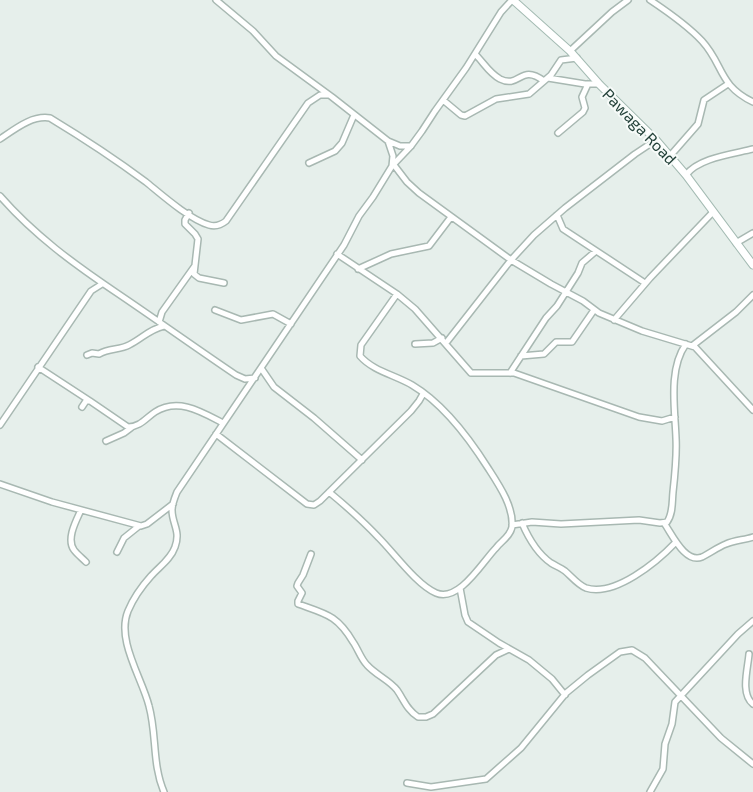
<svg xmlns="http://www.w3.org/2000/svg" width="753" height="792" font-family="'Exo 2',sans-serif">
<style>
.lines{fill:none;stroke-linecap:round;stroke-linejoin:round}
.minor-casing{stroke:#a8b8b2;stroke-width:8}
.secondary-casing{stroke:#a4bbb3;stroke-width:9}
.minor{stroke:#fff;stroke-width:5}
.secondary{stroke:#fff;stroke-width:7}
.labels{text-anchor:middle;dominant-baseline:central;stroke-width:4;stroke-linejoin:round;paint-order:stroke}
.street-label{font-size:16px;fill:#24423a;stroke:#f7fbf9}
</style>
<rect width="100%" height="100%" fill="#e6efeb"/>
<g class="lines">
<defs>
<path id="minor" d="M 216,0 L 253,31 L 276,56 L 332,97 L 388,141 L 393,156 L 392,166
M 650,0 C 668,12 687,25 702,41 C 724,65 718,85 753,102
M 570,51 L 612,12 L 628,0
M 475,54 C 484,63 489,73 500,79 C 520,89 520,63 544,81
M 548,78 L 585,84 L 599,84
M 443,100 L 461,115 L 465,116 L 496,99 L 529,94 L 551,75 L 561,60 L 577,58
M 558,133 L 583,112 L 585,108 L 582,97 L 588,84
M 0,139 C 15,129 32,115 50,118 C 83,138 115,159 146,182 C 162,195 189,219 209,225 C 216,227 221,225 226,221 L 308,103 L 320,95 L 329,95
M 388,141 L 400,146 L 411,146
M 670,156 L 698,124 L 704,100 L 728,84
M 309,163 L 335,151 L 342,143 L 354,115
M 394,165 L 407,182 L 419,193 L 511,260 L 551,284 L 583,301 L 599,313 L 642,331 L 695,347 L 753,410
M 686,175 C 698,158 733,154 753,149
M 0,196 C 34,235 74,264 117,293 C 157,320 196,348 236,375 L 245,379 L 255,378
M 189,213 L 185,220 L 185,224 L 195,234 L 198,239 L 194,274 L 199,278 L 224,283
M 557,215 L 563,229 L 645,283
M 736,243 L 753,233
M 337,254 L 397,294 L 415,309 L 471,373 L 514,373 L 639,417 L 662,421 L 675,417
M 358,269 L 391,254 L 429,246 L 451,217
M 215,310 L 241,320 L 273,314 L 291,324
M 614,320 L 650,278 L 713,212
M 159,322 L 162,312 L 194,267
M 446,343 L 511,260 L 534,235 L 565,208 L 635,154 L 656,140
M 415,344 L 433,343 L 442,338
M 692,346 L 736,312 L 753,295
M 87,355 L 92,353 L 99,354 C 109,348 120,350 129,345 C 143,338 148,330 164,326
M 521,356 L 544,354 L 556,342 L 572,342 L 594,310
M 38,367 L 90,401
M 261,368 L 274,387 L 314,418 L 362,460
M 510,373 L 546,318 L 557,306 L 578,273 L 582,263 L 596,251
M 82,407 L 86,401 L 90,401 L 128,427 C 140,427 146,418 155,412 C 178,397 202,412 223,423
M 0,425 L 91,291 L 102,284
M 216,434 L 307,504 L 314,505 L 320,501 L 411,411 L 419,401 L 423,394
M 106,441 L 124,433 L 132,427
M 0,484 L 52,502 L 141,526 L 147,524 L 173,504
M 329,492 C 346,506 364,522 379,538 C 394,553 417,585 436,593 C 459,603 483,561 496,548 C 501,541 510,537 512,527 C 514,507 499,485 488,468 C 469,438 444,404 412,385 C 395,375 373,371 360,356 L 361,345 L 397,294
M 81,510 C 76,521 66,539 74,550 C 77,554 82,558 86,562
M 522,523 C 528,537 538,554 551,563 C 556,566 561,568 565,571 C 571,576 578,585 586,588 C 615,597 657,562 676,542
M 664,523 C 672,534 685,564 702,557 C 710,553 718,547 726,544 C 735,540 744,540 753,537
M 512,525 L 532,522 L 561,524 L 639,520 L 660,523 L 667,522 C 673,514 672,502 673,492 C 675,474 677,456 676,438 C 675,409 668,369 686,344
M 117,552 L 124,538 L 139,526
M 311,554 L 303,575 L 298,583 L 297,586 L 302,593 L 298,601 L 298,604 C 326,614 337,615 353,642 C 358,649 361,659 367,665 C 376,675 389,680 397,690 C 404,700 407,710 418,717 L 426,717 L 433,714 L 496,655 L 509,649
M 460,588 L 465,615 L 468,622 L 499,643 L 529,660 L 552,679 L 565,695
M 749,654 C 748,668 740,694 753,704
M 407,783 L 431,787 L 486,779 L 521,748 L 566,693 L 588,675 L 620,652 L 632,650 L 645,658 L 721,738 L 753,764
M 164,792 C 152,764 157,735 149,706 C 142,678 116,640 128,611 C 133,599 142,586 151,576 C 159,567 171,559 175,547 C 181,531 172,524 172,510 C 172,504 175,497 177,492 L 344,245 L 359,216 L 373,197 L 392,166 L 411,146 L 422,131 L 435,111 L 466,68 L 501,12 L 512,0
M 650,792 L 663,769 L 665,744 L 672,724 L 675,702 L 738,634 L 753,621"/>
<path id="secondary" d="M 513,0 L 570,51 L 600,85 L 656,140 L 686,175 L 753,265"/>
</defs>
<use href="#minor" class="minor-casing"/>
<use href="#secondary" class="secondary-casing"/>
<use href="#minor" class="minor"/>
<use href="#secondary" class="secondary"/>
</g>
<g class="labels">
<g class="street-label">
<text transform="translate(640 126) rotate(46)">Pawaga Road</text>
</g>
</g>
</svg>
